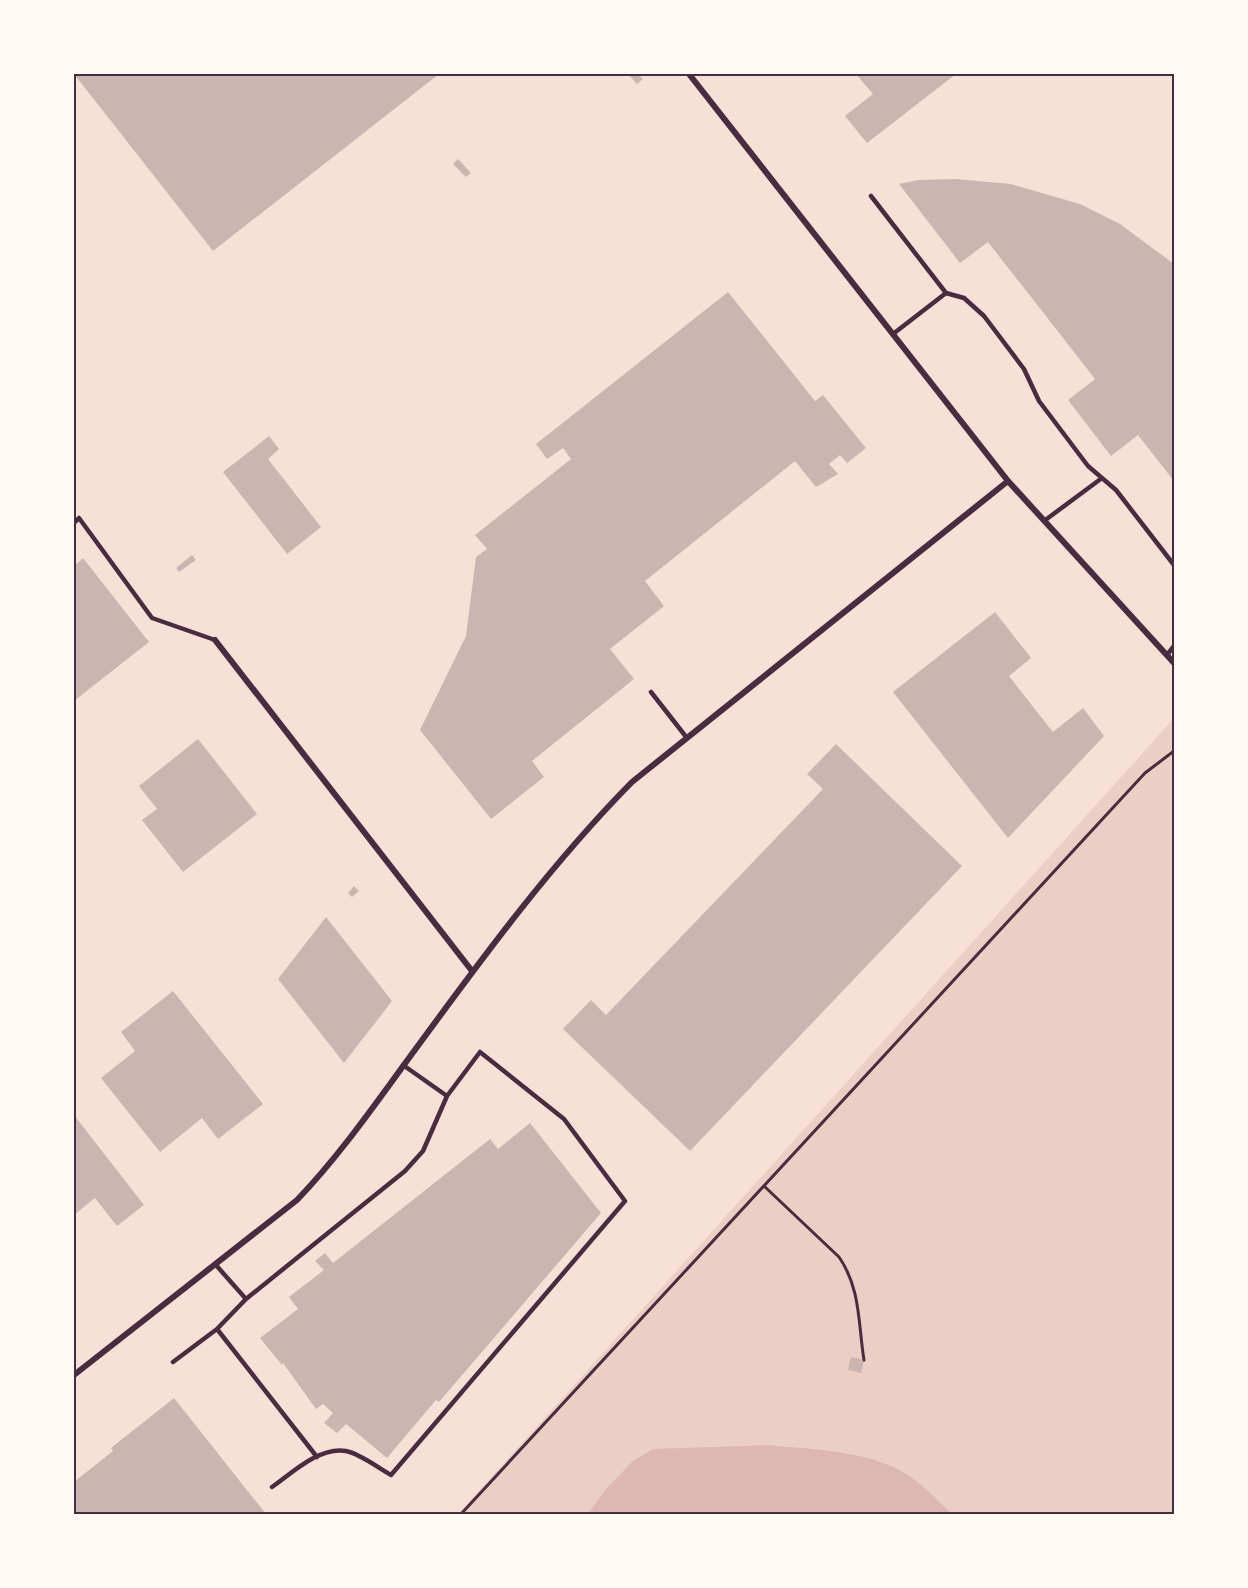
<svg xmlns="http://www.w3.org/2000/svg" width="1248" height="1588" font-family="Barlow,sans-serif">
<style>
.green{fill:#ebcfc5}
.water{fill:#dcb8b0}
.building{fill:#ccb4b1}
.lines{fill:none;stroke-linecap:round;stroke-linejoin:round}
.path{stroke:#4a2c40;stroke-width:3}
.service{stroke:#4a2c40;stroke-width:4.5}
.minor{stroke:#4a2c40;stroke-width:6}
.neatline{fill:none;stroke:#4a2c40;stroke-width:2}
</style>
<rect width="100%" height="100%" fill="#f7e1d7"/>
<path class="green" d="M 1174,718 L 1174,1514 L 458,1514 Z"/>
<path class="water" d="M 768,1445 C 815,1450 876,1450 915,1480 C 928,1490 940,1503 952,1514 L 588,1514 L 606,1489 L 633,1461 L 653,1449 Z"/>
<path class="building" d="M 74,74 L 439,74 L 213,251 Z
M 628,74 L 638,74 L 643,79 L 637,84 Z
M 856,74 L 956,74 L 867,143 L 845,116 L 873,94 Z
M 458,159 L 471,173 L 466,177 L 453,164 Z
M 956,179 L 1011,184 L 1080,204 L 1120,224 L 1174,264 L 1174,481 L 1138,435 L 1111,456 L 1068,400 L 1095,379 L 988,242 L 960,263 L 899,184 L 918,180 Z
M 728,292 L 815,401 L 823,395 L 866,448 L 847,463 L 840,455 L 829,464 L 838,474 L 816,487 L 795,461 L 645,581 L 664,606 L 610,649 L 634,679 L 532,761 L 544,777 L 491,819 L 420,730 L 466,636 L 476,557 L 487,549 L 475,535 L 571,459 L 563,448 L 547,459 L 536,444 Z
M 269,436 L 279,449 L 268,459 L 321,527 L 287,554 L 223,472 Z
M 192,555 L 196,560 L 179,572 L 176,568 Z
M 83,558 L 149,642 L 74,701 L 74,566 Z
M 995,612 L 1031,658 L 1009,676 L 1053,732 L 1083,708 L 1104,736 L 1008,838 L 893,692 Z
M 198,739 L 257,814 L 183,872 L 142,820 L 157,809 L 139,786 Z
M 836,744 L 962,866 L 690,1151 L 563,1029 L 591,1000 L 606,1015 L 823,789 L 807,774 Z
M 354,886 L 359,891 L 352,897 L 348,893 Z
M 326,917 L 392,1001 L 344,1063 L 278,979 Z
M 173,991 L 263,1104 L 218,1139 L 202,1118 L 160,1152 L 101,1078 L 135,1051 L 121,1032 Z
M 74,1115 L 144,1205 L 117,1226 L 95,1198 L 74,1215 Z
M 530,1123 L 601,1213 L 439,1402 L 436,1400 L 387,1458 L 346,1424 L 337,1433 L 324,1423 L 333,1413 L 323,1404 L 316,1409 L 283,1363 L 282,1365 L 260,1338 L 298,1309 L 289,1297 L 324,1270 L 315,1261 L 325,1253 L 333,1263 L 490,1139 L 498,1149 Z
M 851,1357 L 864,1360 L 861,1373 L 848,1370 Z
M 174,1398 L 266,1514 L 74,1514 L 74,1482 L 113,1451 L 111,1448 Z"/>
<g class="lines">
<path class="path" d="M 764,1186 L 839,1257 C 861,1289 858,1323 864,1360
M 461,1514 L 1145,773 L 1174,751"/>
<path class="service" d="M 871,196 L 946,293 L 964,298 L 984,316 L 1024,369 L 1039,401 L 1088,466 L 1116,490 L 1174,565
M 893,334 L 946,293
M 1044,521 L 1102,478
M 74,523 L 79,518 L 152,618 L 215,640
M 1167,655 L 1174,646
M 651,692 L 687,738
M 215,1264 L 246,1299 L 405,1171 L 423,1151 L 447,1096
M 217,1329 L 246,1299
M 173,1362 L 217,1329 L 317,1457
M 272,1487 C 292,1473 320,1446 346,1451 C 361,1454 378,1468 391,1475 L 625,1201 L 564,1119 L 480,1052 L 447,1096 L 403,1065"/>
<path class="minor" d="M 689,74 L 1008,481 L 1174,663
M 215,640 L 472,971
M 74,1375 L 297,1200 C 343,1152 380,1097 420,1043 C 486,953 553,862 632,782 L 1008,481"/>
</g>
<rect width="1248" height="1588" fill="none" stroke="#fffaf5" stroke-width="150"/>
<rect x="75" y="75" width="1098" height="1438" class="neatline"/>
</svg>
